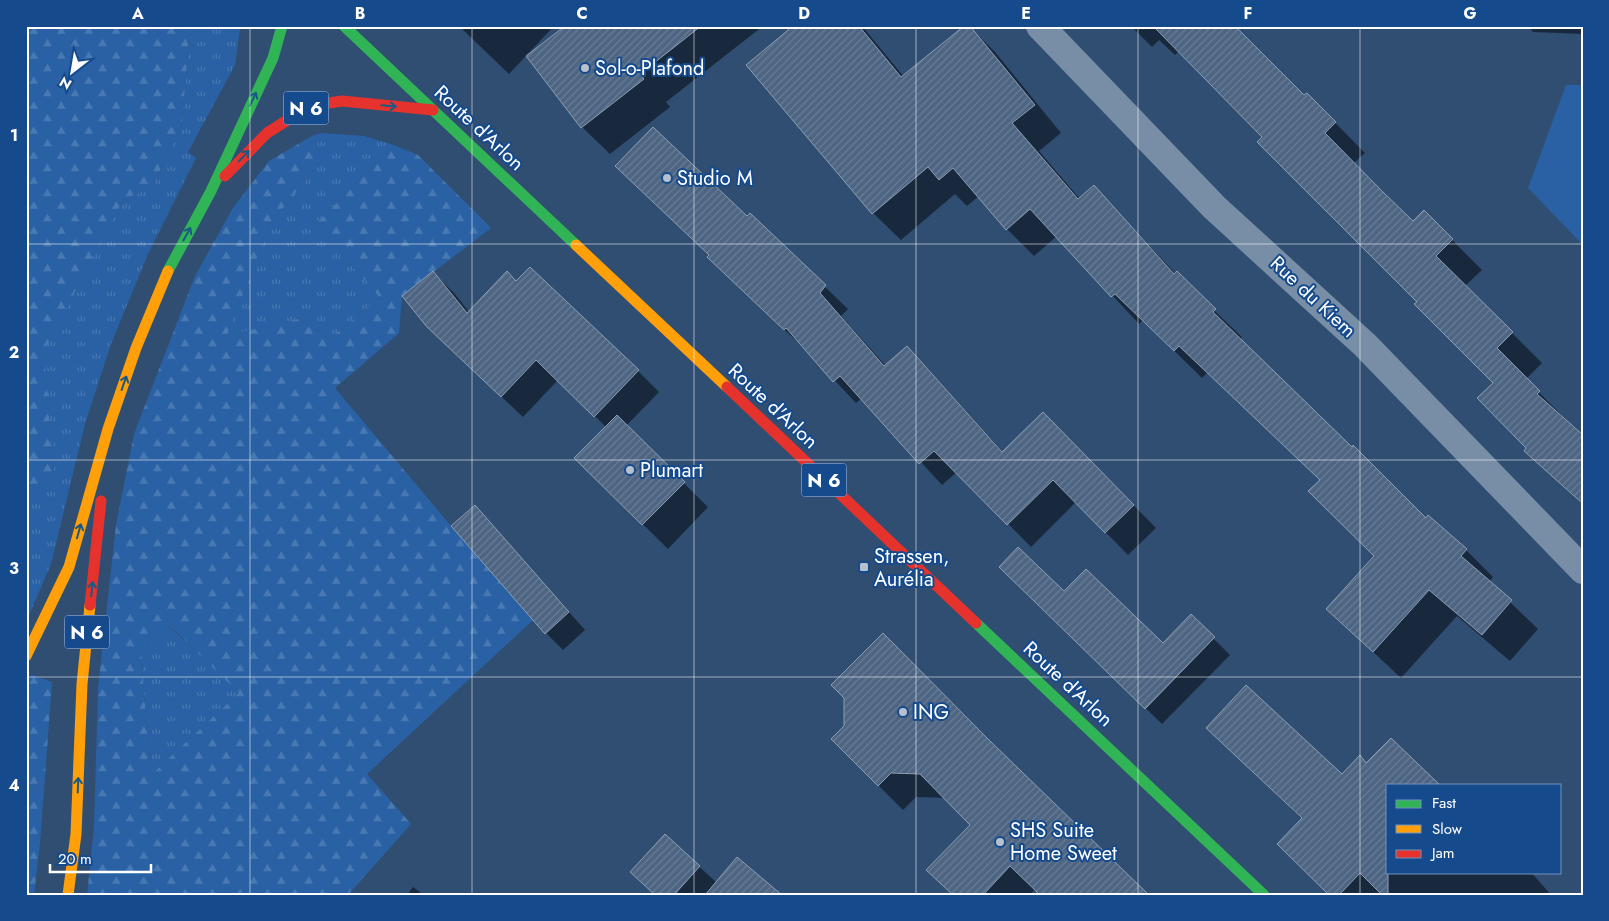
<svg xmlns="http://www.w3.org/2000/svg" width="1609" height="921" font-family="Jost,sans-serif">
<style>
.grass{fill:url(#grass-tufts)}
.forest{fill:url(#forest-firs);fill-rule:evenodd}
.park{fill:#2961a4}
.shadow{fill:#0007}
.building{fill:url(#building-hatch);stroke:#8c9eb4}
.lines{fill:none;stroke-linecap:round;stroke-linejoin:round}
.street{stroke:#778ea6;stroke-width:28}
.fast{stroke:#30b455;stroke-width:11}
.slow{stroke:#ff9f0a;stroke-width:11}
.jam{stroke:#e5322d;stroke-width:11}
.oneway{stroke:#195a85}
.grid{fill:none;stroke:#fff;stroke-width:1;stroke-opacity:0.55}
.poi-dot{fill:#b7c1ce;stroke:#154a8d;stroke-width:2}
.labels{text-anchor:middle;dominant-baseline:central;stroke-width:4;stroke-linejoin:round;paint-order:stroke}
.shield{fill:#154a8d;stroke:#b9c9dd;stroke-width:1}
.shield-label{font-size:19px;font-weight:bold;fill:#fff}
.poi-label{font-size:20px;fill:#fff;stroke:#154a8d;text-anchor:start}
.street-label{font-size:20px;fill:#fff;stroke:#154a8d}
.neatline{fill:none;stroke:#fff;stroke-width:2}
.grid-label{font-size:16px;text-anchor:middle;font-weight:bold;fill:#fff}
</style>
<defs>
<pattern id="grass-tufts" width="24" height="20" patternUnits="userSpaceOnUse" patternTransform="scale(1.25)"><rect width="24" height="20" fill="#2961a4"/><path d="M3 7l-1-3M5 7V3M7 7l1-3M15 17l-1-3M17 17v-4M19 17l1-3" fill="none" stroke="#4979b2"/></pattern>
<pattern id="forest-firs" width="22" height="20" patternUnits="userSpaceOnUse" patternTransform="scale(1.25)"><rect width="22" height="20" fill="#2961a4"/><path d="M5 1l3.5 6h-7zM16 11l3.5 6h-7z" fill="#4979b2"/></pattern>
<pattern id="building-hatch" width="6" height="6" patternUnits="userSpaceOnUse" patternTransform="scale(1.25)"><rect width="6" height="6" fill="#4d6582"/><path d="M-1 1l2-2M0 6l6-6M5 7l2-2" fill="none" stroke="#687c95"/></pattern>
</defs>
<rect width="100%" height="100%" fill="#304e72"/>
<path class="grass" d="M 190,26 L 237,26 L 240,29 L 235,65 L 188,152 L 196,158 L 148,254 L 111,344 L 85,424 L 51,564 L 26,622 L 26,504 L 54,474 L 43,351 L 123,200 L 152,187 L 182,124 Z
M 321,133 L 364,136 L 394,145 L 316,224 L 380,298 L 330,338 L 298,319 L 226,336 L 270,224 L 323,159 L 312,136 Z
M 169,626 L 240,693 L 150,777 L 141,648 Z"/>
<path class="forest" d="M 26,26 L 190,26 L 182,124 L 152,187 L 123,200 L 44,351 L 54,474 L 26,504 Z
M 312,136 L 323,159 L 270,224 L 227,335 L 298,319 L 330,338 L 380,298 L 316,224 L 394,145 L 418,155 L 491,228 L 402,296 L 399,333 L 335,388 L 451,526 L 533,620 L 367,774 L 411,824 L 348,895 L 87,895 L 94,828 L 98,688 L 116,525 L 134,434 L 195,276 L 233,208 L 269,161 ZM 170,626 L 239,693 L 150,776 L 141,648 Z
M 32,675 L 52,682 L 40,843 L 34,895 L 26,895 L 26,681 Z"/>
<path class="park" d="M 1566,85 L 1583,85 L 1583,245 L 1528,188 Z"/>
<path class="shadow" d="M 459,26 L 554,26 L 509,74 Z
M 567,26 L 763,26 L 666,102 L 670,107 L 610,154 L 582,127 L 528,57 Z
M 795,26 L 862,26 L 904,77 L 969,26 L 995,52 L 1061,133 L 1039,151 L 1080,199 L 1094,187 L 1176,274 L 1242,337 L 1239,340 L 1426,519 L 1466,550 L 1493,577 L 1489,582 L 1538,629 L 1510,661 L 1457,616 L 1401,678 L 1327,609 L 1375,556 L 1321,480 L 1208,372 L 1202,378 L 1143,320 L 1139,324 L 1057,236 L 1034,256 L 1007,229 L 979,196 L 967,206 L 955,194 L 901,240 L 873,213 Z
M 1131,26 L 1234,26 L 1304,97 L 1307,94 L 1365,153 L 1354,163 L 1413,222 L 1424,212 L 1482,270 L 1465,286 L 1542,363 L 1526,379 L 1583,437 L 1583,505 L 1526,451 L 1528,448 L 1494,383 L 1264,137 L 1179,51 L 1175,55 L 1159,40 L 1152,47 Z
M 1528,26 L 1583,26 L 1583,34 L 1533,32 Z
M 750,215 L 848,309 L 841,316 L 886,366 L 907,347 L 929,370 L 1003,452 L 1043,413 L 1156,528 L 1128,555 L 1076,502 L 1031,547 L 957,472 L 942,485 L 862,398 L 856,403 L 807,351 L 732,280 L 747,218 Z
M 433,272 L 454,293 L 469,312 L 516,283 L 638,371 L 659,392 L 626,426 L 708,507 L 668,549 L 576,458 L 606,427 L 558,380 L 523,417 L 450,348 Z
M 491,524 L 585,630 L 563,650 L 546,633 Z
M 1017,584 L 1064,593 L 1163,644 L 1191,616 L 1230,655 L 1162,724 Z
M 883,634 L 995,747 L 1147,895 L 1041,895 L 1035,889 L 1030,895 L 953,895 L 928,870 L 972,825 L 946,798 L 916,797 L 903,810 L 832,739 L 845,726 L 845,698 L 832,685 Z
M 1207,728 L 1342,776 L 1388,785 L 1388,872 L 1531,872 L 1551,895 L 1330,895 L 1302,819 Z
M 665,835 L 717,883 L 780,895 L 656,895 Z
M 413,887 L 424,895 L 407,895 Z"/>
<path class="building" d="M 565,26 L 701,26 L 640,74 L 644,79 L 581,128 L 526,56 Z
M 793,26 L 859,26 L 901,77 L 964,26 L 970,26 L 1035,105 L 1012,123 L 1078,199 L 1094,185 L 1174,274 L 1177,271 L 1216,309 L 1213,312 L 1352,447 L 1353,445 L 1426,518 L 1428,515 L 1467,549 L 1461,556 L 1512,600 L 1482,635 L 1429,590 L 1373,652 L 1326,609 L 1374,556 L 1308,491 L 1320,480 L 1179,346 L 1174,351 L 1115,294 L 1111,297 L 1030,209 L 1006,230 L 953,168 L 939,180 L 928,167 L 872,214 L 746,65 Z
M 1153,26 L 1235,26 L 1304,95 L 1307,93 L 1336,122 L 1325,133 L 1383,192 L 1413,221 L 1424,210 L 1453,239 L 1436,256 L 1513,332 L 1497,348 L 1540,391 L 1537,394 L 1583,435 L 1583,504 L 1524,451 L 1526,448 L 1477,398 L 1493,383 L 1414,304 L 1417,302 L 1257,142 L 1262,137 Z
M 653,127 L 747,216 L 750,213 L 826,285 L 820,293 L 884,366 L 907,346 L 1002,452 L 1043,412 L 1134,505 L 1105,533 L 1053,480 L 1007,525 L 934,451 L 919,464 L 840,376 L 833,382 L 786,328 L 784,330 L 707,257 L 709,255 L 615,166 Z
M 530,267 L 639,370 L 594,417 L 536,360 L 501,397 L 427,327 L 402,296 L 433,271 L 467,313 L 507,271 L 516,281 Z
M 617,415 L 685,482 L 642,525 L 574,458 Z
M 475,505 L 569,612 L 545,634 L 451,526 Z
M 1018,547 L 1064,591 L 1086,569 L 1163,643 L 1191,614 L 1215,637 L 1145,709 L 999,567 Z
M 883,633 L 988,739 L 1149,895 L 1040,895 L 1010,866 L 983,895 L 953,895 L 926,870 L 970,825 L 920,774 L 891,773 L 878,786 L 831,739 L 844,726 L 844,698 L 831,685 Z
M 1246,685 L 1342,774 L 1360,755 L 1366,763 L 1391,738 L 1440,785 L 1388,785 L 1388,895 L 1382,895 L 1360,873 L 1339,895 L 1329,895 L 1277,844 L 1302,818 L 1206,728 Z
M 665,834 L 700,866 L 674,895 L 655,895 L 630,872 Z
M 737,857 L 782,895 L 705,895 Z"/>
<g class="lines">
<path class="street" d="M 1040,26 L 1214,207 L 1365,345 L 1583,570"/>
<path class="fast" d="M 344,26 L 576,245
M 168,271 L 211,191 L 273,58 L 282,26
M 976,623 L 1264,895"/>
<path class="slow" d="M 576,245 L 727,387
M 26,656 L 69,567 L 108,429 L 136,348 L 168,271
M 68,895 L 76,834 L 82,684 L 90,605"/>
<path class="jam" d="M 225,176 L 267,133 L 310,106 L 342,101 L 433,110
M 727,387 L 976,623
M 90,605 L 101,501"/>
</g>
<defs><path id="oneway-shaft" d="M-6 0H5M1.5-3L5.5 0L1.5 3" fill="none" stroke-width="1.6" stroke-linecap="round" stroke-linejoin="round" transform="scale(1.25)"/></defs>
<g class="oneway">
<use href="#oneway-shaft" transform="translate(253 99) rotate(-65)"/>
<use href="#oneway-shaft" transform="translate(389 106) rotate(5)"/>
<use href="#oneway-shaft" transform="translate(244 156) rotate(-46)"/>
<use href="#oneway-shaft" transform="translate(187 234) rotate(-61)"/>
<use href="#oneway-shaft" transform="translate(124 383) rotate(-71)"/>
<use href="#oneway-shaft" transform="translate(79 531) rotate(-74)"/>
<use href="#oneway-shaft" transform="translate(92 589) rotate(-84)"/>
<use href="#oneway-shaft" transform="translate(78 785) rotate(-88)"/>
</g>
<path class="grid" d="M 250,26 L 250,895M 472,26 L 472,895M 694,26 L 694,895M 916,26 L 916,895M 1138,26 L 1138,895M 1360,26 L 1360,895M 26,244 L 1583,244M 26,460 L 1583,460M 26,677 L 1583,677"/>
<g class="poi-dot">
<circle cx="585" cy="68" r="5"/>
<circle cx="667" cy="178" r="5"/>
<circle cx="630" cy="470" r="5"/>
<rect x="859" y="562" width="10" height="10" rx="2.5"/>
<circle cx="903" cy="712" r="5"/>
<circle cx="1000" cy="842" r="5"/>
</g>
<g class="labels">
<g class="shield">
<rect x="283.5" y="91.5" width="45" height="33" rx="4"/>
<rect x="801.5" y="463.5" width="45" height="33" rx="4"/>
<rect x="64.5" y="615.5" width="45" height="33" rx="4"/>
</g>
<g class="shield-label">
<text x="306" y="108">N 6</text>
<text x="824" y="480">N 6</text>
<text x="87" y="632">N 6</text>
</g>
<g class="poi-label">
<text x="595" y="68">Sol-o-Plafond</text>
<text x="677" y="178">Studio M</text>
<text x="640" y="470">Plumart</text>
<text x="874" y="556">Strassen,<tspan x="874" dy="23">Aurélia</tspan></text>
<text x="913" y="712">ING</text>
<text x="1010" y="830">SHS Suite<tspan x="1010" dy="23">Home Sweet</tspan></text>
</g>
<g class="street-label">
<text transform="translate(479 128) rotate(43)">Route d'Arlon</text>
<text transform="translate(1313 297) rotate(43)">Rue du Kiem</text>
<text transform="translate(773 406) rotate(43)">Route d'Arlon</text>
<text transform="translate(1068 684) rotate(43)">Route d'Arlon</text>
</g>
</g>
<rect width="1609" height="921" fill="none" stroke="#154a8d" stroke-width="55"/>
<rect x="1386" y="784" width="175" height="90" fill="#154a8d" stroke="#7392bb"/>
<rect x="1396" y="800" width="25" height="8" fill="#30b455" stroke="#7392bb"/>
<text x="1432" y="808" font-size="15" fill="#ffffff">Fast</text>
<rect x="1396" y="825" width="25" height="8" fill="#ff9f0a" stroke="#7392bb"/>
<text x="1432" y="834" font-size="15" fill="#ffffff">Slow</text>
<rect x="1396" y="850" width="25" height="8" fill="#e5322d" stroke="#7392bb"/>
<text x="1432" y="858" font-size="15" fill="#ffffff">Jam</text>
<g transform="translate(72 72) rotate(211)" stroke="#154a8d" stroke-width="4" paint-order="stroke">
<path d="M0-4L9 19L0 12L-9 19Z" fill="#ffffff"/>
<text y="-8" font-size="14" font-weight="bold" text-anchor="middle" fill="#ffffff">N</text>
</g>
<path d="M50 864v8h101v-8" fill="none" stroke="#ffffff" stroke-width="2.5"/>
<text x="58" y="864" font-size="15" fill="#ffffff" stroke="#154a8d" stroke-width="4" paint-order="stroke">20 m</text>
<rect x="28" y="28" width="1554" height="866" class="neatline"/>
<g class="grid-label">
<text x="138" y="19">A</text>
<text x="360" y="19">B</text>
<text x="582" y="19">C</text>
<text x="804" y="19">D</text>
<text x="1026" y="19">E</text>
<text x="1248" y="19">F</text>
<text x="1470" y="19">G</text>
<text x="14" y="141">1</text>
<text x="14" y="358">2</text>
<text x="14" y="574">3</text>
<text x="14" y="791">4</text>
</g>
</svg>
